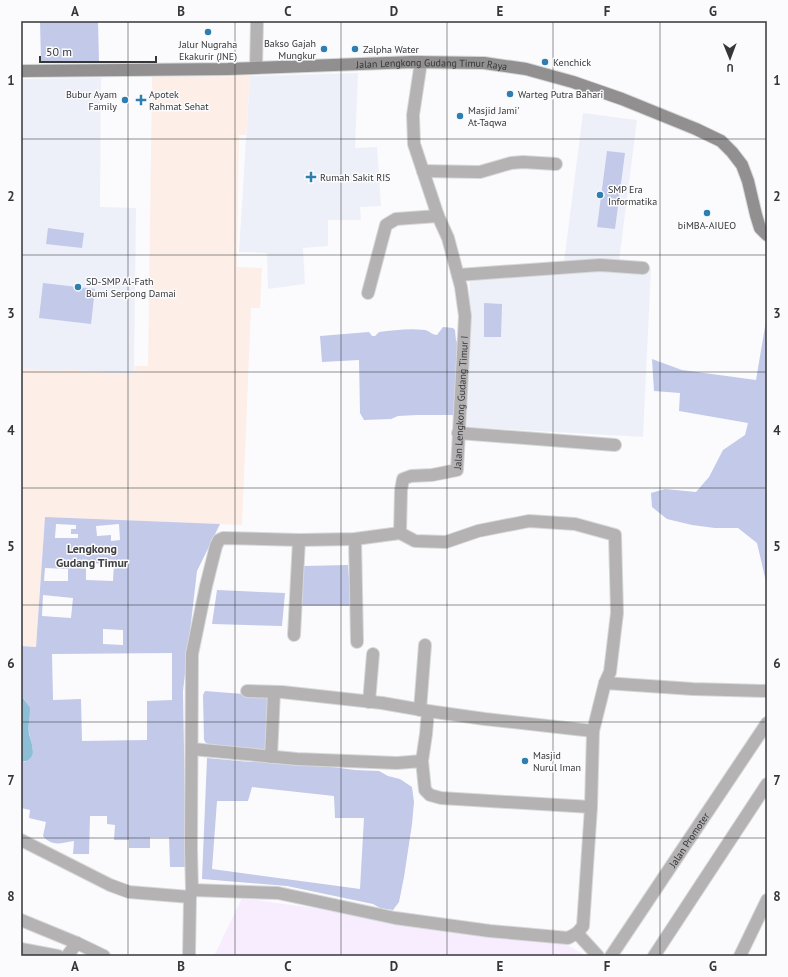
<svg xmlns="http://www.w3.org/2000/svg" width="788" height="977" font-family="'PT Sans',sans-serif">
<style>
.commercial{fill:#f7edfe}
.industrial{fill:#fdeee8}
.built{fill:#eef0f9}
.green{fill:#c2c9e9;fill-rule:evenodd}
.water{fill:#8cbfd5}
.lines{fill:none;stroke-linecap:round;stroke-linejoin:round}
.street-casing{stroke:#d7d8d9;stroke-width:14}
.secondary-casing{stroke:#d7d8d9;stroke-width:14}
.street{stroke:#b4b2b3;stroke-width:12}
.secondary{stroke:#918f8f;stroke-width:12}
.grid{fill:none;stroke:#353637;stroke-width:1;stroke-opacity:0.55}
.poi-dot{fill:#2e7fb0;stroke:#fbfbfd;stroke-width:1.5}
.labels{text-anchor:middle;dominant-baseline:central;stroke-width:3;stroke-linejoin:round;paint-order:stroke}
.poi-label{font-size:10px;fill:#353637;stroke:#fbfbfd;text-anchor:start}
.street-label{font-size:10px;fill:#353637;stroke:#fbfbfd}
.quarter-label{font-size:12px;font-weight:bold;fill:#404042;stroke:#fbfbfd}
.neatline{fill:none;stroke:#353637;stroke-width:1.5}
.grid-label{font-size:13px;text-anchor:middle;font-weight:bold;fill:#353637}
</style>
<rect width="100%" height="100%" fill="#fbfbfd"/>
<path class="commercial" d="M 242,898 L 566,944 L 586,956 L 214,956 Z"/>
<path class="industrial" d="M 250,76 L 246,135 L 239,135 L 237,267 L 262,268 L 260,308 L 251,308 L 242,525 L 45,517 L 36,647 L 21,646 L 21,368 L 58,371 L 66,369 L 134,375 L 135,366 L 148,366 L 152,77 Z"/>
<path class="built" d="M 358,73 L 355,148 L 377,147 L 381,206 L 360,207 L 361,220 L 328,220 L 328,246 L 303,248 L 305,284 L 268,289 L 267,253 L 239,252 L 250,76 Z
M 101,78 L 100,207 L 136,208 L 134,375 L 66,369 L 58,371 L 21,368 L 21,120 L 23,79 Z
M 583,113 L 637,120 L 618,269 L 564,262 Z
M 651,268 L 643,437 L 466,427 L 470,277 Z"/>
<path class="green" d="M 40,21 L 98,21 L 99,62 L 41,62 Z
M 607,151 L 625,153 L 615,229 L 597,227 Z
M 48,228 L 84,233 L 82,248 L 46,244 Z
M 43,283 L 95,289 L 91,324 L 39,318 Z
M 484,303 L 502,304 L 501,337 L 484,337 Z
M 767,315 L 767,586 L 757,543 L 738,528 L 715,528 L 692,525 L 667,519 L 652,507 L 651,493 L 665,489 L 696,492 L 709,477 L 723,450 L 745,435 L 748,423 L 679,411 L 680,393 L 654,391 L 652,359 L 682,370 L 756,380 Z
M 443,327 L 453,328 L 455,330 L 456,341 L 459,342 L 454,415 L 417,415 L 398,416 L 391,419 L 364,420 L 360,413 L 359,360 L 322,362 L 320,336 L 369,332 L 372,336 L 375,336 L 379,332 C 394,330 410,328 425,330 C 430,331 432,335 437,335 Z
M 45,517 L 220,524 L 197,571 L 183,691 L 186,867 L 170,867 L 169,837 L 150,837 L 150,848 L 129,848 L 129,840 L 114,840 L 115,825 L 107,824 L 107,816 L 90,816 L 89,854 L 73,854 L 74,841 C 61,843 52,847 43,836 L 46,822 L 29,818 L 30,810 L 21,808 L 21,762 L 25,762 L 33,750 C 32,744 30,738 29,732 C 28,716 33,709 21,695 L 21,646 L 36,647 ZM 56,524 L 76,525 L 76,529 L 71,529 L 71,534 L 78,534 L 78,538 L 55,538 ZM 119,524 L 120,540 L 111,541 L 111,535 L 97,536 L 96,526 ZM 86,563 L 114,564 L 113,581 L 86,580 ZM 45,568 L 68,569 L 68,581 L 44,581 ZM 43,595 L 73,598 L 71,618 L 42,616 ZM 103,629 L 123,630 L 123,645 L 103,644 ZM 172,653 L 172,700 L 147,701 L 147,740 L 82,741 L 81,699 L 53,700 L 52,654 Z
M 348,565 L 351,606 L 301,606 L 304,566 Z
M 217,590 L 285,593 L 282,626 L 212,624 Z
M 205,691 L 269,696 L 266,751 L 209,744 L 206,743 L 204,740 L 203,695 Z
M 207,758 L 250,762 L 269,761 L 317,765 L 355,770 L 379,771 L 388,776 L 400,779 L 412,787 L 414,802 L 412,824 L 404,877 L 399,902 L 393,910 L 380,908 L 373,904 L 287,886 L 202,879 ZM 252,787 L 334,796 L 335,818 L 364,818 L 360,889 L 212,869 L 217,801 L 248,801 Z"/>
<path class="water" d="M 21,695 L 30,708 C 30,716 28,725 29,734 C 32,745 39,760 21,762 Z"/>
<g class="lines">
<defs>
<g id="street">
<path d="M 256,68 L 257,21"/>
<path d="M 423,171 L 480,172 L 511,163 L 523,162 L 556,164"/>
<path d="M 458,275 L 600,265 L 643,268"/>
<path d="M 368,293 L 386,225 L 396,219 L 438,216"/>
<path d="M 458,433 L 615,445"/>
<path d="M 355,539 L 357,642"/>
<path d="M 294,635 L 299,540"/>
<path d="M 605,683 L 693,689 L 767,691"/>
<path d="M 247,691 L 282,692 L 382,703 L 428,711 L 485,719 L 593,731"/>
<path d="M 369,702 L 373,654"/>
<path d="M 420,710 L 425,645"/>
<path d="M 192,749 L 297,759 L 397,763 L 422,761 L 425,790 L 430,795 L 441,798 L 591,807"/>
<path d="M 271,757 L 274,692"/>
<path d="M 422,761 L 426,734 L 428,711"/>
<path d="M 21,840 L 110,885 L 129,892 L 190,897"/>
<path id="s1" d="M 192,890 L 278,893 L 395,918 L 490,931 L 568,938 L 577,933 L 583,926 L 591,807 L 593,731 L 605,683 L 610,672 L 617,613 L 615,535 L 575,524 L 529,521 L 478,531 L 446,542 L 415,541 L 400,533 L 401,490 L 403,479 L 411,476 L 432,475 L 457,470 L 465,316 L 461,287 L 448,238 L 438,216 L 414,144 L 413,115 L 421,62"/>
<path d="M 21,920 L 77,943 L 104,956"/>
<path d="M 577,933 L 598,956"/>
<path d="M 21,949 L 58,956"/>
<path d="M 67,956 L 77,943"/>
<path d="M 189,956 L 190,897 L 192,890 L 191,849 L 192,654 L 206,586 L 216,546 L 219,540 L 223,538 L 299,540 L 355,539 L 400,533"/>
<path id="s2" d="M 611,956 L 767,723"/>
<path d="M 654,956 L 767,784"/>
<path d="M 740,956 L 767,900"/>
</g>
<g id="secondary">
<path id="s3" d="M 21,71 L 228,69 L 413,62 L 484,63 L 526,69 L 573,82 L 622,99 L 696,129 L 721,141 L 732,152 L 742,165 L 748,181 L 756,215 L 760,228 L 767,235"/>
</g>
</defs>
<use href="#street" class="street-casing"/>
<use href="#secondary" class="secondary-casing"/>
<use href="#street" class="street"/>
<use href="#secondary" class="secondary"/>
</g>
<path class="grid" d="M 128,21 L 128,956M 235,21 L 235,956M 341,21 L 341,956M 447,21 L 447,956M 553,21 L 553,956M 660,21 L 660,956M 21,139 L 767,139M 21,255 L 767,255M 21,372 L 767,372M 21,488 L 767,488M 21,605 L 767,605M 21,722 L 767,722M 21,838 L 767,838"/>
<g class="poi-dot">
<circle cx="208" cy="32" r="4"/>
<circle cx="324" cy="49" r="4"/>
<circle cx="355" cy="49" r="4"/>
<circle cx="545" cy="62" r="4"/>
<circle cx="510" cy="94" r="4"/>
<circle cx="125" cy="100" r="4"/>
<path d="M139 94h4v4h4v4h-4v4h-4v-4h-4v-4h4z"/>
<circle cx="460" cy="116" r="4"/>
<path d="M309 171h4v4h4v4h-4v4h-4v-4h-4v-4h4z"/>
<circle cx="600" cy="195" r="4"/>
<circle cx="707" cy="213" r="4"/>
<circle cx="78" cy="287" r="4"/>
<circle cx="525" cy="761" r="4"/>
</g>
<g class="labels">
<g class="poi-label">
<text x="316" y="43" text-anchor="end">Bakso Gajah<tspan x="316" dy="12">Mungkur</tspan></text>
<text x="208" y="44" text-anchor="middle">Jalur Nugraha<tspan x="208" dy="12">Ekakurir (JNE)</tspan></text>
<text x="363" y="49">Zalpha Water</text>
<text x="553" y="62">Kenchick</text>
<text x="117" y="94" text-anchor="end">Bubur Ayam<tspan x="117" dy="12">Family</tspan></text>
<text x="149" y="94">Apotek<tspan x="149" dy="12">Rahmat Sehat</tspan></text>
<text x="518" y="94">Warteg Putra Bahari</text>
<text x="468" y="110">Masjid Jami'<tspan x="468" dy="12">At-Taqwa</tspan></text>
<text x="320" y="177">Rumah Sakit RIS</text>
<text x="608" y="189">SMP Era<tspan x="608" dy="12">Informatika</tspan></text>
<text x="707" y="225" text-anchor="middle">biMBA-AIUEO</text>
<text x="86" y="281">SD-SMP Al-Fath<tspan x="86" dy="12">Bumi Serpong Damai</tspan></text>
<text x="533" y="755">Masjid<tspan x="533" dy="12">Nurul Iman</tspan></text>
</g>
<g class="street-label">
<text stroke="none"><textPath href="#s3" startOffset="411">Jalan Lengkong Gudang Timur Raya</textPath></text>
<text stroke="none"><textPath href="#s1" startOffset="1192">Jalan Lengkong Gudang Timur I</textPath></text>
<text stroke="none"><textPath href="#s2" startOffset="140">Jalan Promoter</textPath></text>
</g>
<g class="quarter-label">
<text x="92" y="548">Lengkong<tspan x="92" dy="14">Gudang Timur</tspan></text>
</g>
</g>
<rect width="788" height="977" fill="none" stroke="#fbfbfd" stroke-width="44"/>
<g transform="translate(730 58) rotate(179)" stroke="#fbfbfd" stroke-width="3" paint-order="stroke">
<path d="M0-3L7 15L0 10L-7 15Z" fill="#353637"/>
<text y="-6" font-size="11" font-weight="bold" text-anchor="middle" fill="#353637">U</text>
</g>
<path d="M40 56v6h116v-6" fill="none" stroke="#353637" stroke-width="2"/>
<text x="46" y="56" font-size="12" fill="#353637" stroke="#fbfbfd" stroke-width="3" paint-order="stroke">50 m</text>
<rect x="22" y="22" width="744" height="933" class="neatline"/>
<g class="grid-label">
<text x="75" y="16">A</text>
<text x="181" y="16">B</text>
<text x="288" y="16">C</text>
<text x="394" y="16">D</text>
<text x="500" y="16">E</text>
<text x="607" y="16">F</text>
<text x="713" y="16">G</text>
<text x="11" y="85">1</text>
<text x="777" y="85">1</text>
<text x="11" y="201">2</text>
<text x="777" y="201">2</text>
<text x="11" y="318">3</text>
<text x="777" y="318">3</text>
<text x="11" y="435">4</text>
<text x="777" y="435">4</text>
<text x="11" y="551">5</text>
<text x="777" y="551">5</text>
<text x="11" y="668">6</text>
<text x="777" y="668">6</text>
<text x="11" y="785">7</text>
<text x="777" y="785">7</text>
<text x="11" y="901">8</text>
<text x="777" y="901">8</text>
<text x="75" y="971">A</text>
<text x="181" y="971">B</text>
<text x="288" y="971">C</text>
<text x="394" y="971">D</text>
<text x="500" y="971">E</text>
<text x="607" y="971">F</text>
<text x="713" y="971">G</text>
</g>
</svg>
